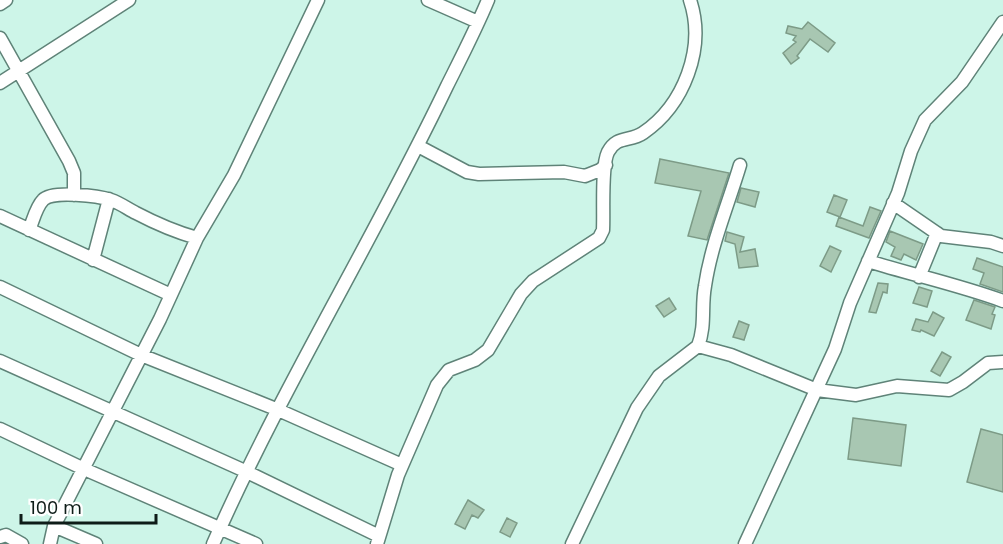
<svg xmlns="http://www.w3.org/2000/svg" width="1003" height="544" font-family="Poppins,sans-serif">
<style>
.building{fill:#a8c7b2;stroke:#7d9b87;stroke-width:1.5}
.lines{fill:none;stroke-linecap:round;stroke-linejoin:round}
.minor-casing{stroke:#5f8378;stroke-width:15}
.minor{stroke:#fff;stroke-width:12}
</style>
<rect width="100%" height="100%" fill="#cdf5e8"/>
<path class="building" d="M 808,22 L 835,43 L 828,52 L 810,39 L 797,56 L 799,58 L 791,64 L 783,53 L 796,42 L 793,40 L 796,36 L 786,33 L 788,26 L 802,29 Z
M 660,159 L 729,173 L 707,240 L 688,236 L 701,191 L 655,183 Z
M 741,188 L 759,192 L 755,207 L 737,202 Z
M 834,195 L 847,200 L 840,217 L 827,212 Z
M 870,207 L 881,211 L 869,238 L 836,226 L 839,217 L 863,226 Z
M 890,231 L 923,244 L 916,260 L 904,254 L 901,260 L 891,256 L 895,247 L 886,242 Z
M 727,232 L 744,237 L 740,252 L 755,249 L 758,266 L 739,268 L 735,244 L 725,241 Z
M 830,246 L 841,251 L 831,272 L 820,266 Z
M 977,258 L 1003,267 L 1003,292 L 980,284 L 984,273 L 973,269 Z
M 878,283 L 888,284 L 887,293 L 883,292 L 876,313 L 869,312 Z
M 919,287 L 932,291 L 927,307 L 913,303 Z
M 669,298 L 676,309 L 664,317 L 656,306 Z
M 974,300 L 995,307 L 992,314 L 995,315 L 991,329 L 966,320 Z
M 933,312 L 944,318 L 934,336 L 921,330 L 920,332 L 912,330 L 916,319 L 928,322 Z
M 739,321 L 749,325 L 744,340 L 733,337 Z
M 942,352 L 951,357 L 940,376 L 931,371 Z
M 853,418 L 906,425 L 901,466 L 848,459 Z
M 981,429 L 1003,435 L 1003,492 L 967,482 Z
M 468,500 L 484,510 L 478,518 L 472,515 L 465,529 L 455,524 Z
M 507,518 L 517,523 L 510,537 L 500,532 Z"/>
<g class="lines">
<defs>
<path id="minor" d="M 428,0 L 478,22
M 0,4 L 6,0
M 0,38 L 69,161 L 74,173 L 74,195
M 0,83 L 129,0
M 418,146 L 467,172 L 479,174 L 564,172 L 585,176 L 600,170 L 606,165
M 740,165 C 728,205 711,245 705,286 C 701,307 706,325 698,346 L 731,355 L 817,390 L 856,395 L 897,386 L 949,390 L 963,382 L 988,363 L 1003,362
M 893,203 L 941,236 L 991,242 L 1003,246
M 0,216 L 171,295
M 29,230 C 33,221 36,207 43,200 C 52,190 99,196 111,200 C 120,203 128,209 136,213 C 155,223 176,232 197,238
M 93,260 L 109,199
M 868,261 C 913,275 959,285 1003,301
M 919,277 L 937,233
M 0,287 L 141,355 L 276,409 L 402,465
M 0,361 L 245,471 L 379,536
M 0,429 L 84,469 L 256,544
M 54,526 L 160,319 L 197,238 L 234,175 L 318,0
M 0,537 L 6,535 L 22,544
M 50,544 L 54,526 L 96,544
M 213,544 C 282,387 373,241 447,86 C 461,58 476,29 488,0
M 377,544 L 398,475 L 437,385 L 449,370 L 475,360 L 488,350 L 521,294 L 533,281 L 599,238 L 603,230 C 604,212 601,166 608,152 C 617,135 630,142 643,133 C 684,105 706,48 690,0
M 572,544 L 637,408 L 659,376 L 698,346
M 745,544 L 835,349 L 850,303 L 898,193 L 911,151 L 925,120 L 962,82 L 1003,22"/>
</defs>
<use href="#minor" class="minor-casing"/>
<use href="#minor" class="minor"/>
</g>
<path d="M21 514v9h135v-9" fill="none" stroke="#0e1c18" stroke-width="3"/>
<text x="30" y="514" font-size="18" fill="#0e1c18" stroke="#ffffff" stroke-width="4.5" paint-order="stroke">100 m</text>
</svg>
